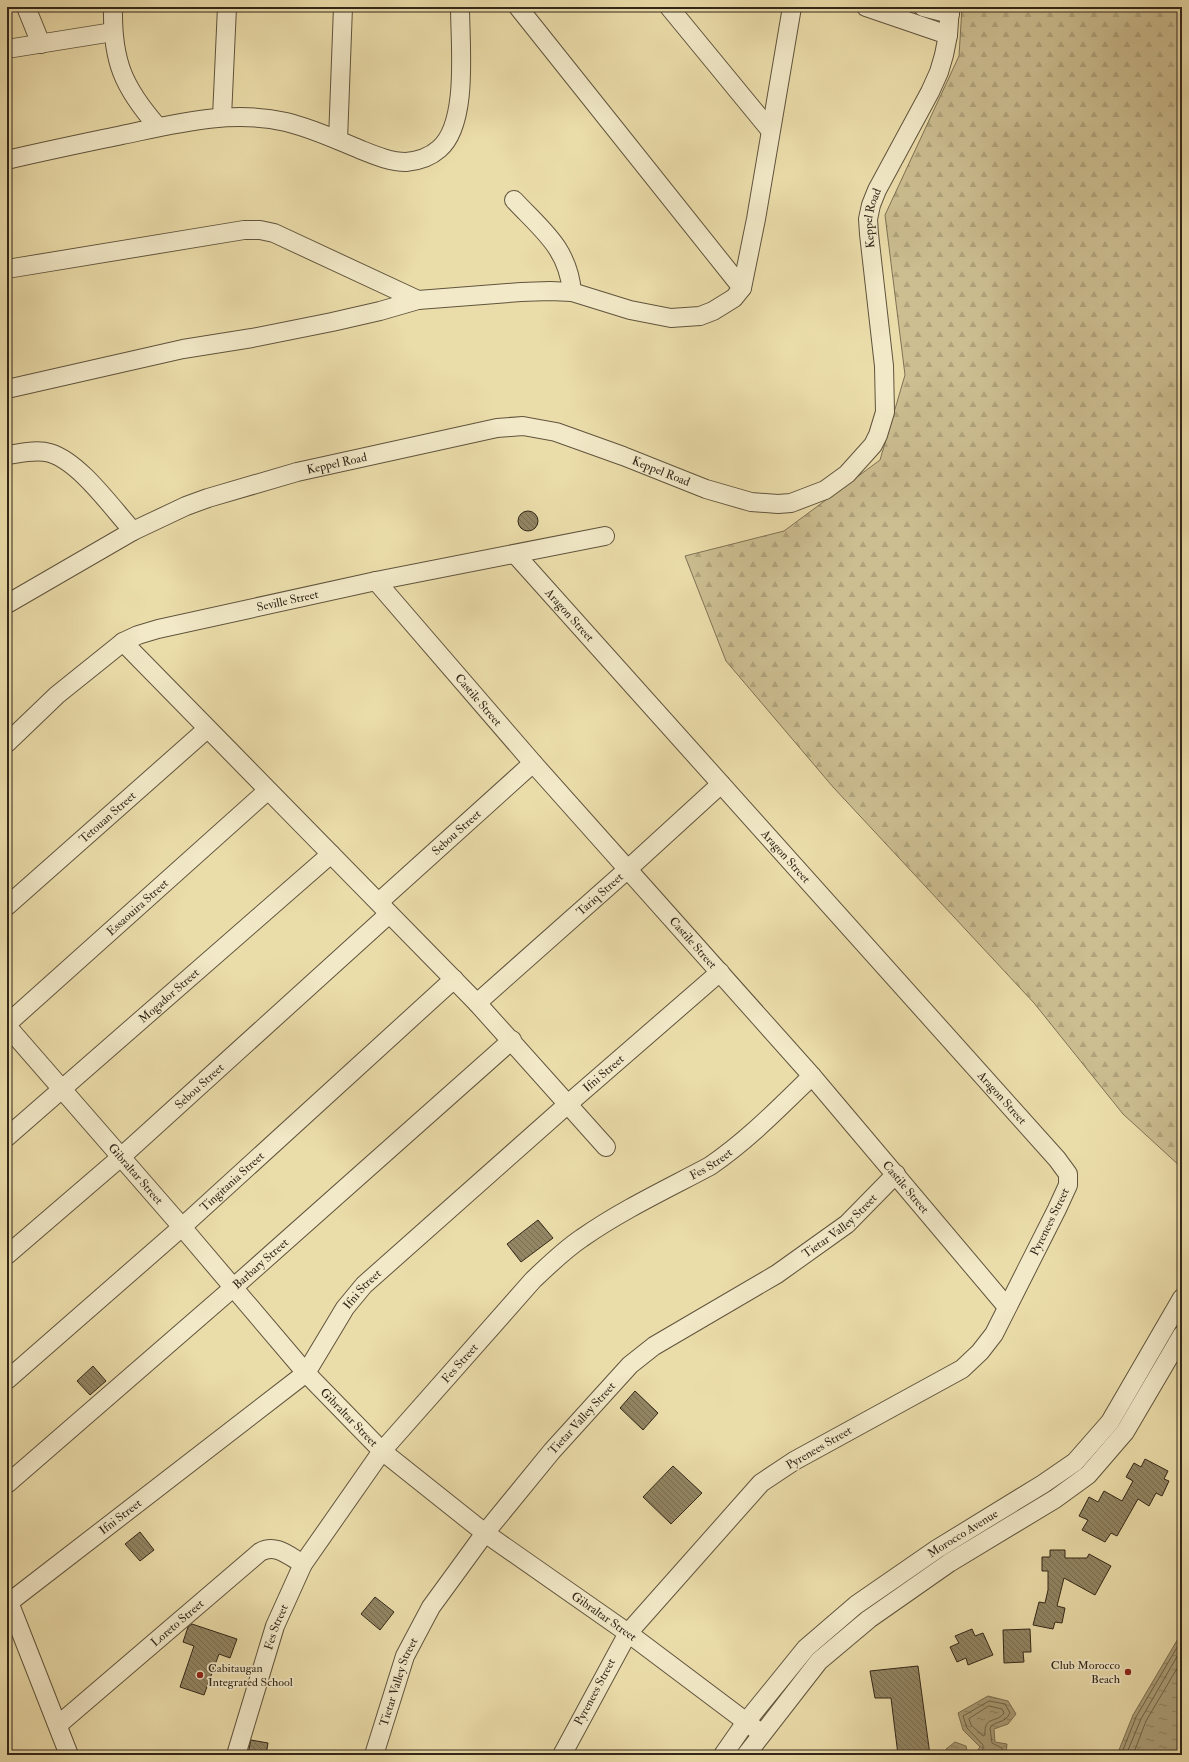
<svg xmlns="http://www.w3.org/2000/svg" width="1189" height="1762" font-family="'IM FELL Double Pica',serif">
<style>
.forest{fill:url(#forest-firs);stroke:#7f7255}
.water{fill:url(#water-ripples);stroke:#7b6f53}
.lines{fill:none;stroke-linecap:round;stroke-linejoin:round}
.shore{stroke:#6f6349;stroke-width:1}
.building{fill:url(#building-back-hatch);stroke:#322719}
.minor-casing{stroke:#60543d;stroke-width:20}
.minor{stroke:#f2e9c8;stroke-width:18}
.poi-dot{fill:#8f2418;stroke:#f2e9c8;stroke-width:1.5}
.labels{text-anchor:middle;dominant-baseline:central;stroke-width:3.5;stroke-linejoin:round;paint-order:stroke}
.street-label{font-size:12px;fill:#322719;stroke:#f2e9c8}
.poi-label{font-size:12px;fill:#322719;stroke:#f2e9c8;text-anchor:end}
</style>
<defs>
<pattern id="forest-firs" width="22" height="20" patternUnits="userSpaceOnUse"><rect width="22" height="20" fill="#ccbe91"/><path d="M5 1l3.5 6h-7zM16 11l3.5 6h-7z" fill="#b0a37c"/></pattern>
<pattern id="water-ripples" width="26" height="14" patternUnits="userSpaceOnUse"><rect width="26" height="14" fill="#ac9f79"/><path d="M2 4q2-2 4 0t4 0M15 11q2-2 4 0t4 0" fill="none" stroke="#8d8262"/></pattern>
<pattern id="building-back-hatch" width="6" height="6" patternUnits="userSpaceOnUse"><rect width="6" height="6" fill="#928664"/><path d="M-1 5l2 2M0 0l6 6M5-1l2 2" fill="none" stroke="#786e52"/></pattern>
</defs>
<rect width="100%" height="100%" fill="#ebddaa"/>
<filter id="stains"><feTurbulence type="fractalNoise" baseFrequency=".005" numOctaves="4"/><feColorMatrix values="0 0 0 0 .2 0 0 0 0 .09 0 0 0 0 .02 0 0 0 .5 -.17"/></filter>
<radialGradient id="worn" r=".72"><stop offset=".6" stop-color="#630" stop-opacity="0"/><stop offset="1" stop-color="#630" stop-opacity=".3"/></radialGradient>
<path class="forest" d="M 962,7 L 1182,7 L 1182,1168 L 1123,1114 L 1034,1003 L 833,787 L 726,661 L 685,556 L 784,531 L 880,460 L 905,375 L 885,215 L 959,56 Z"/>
<path class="water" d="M 1182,1632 L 1182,1755 L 1117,1755 L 1133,1715 Z
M 988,1696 L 1008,1701 L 1016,1714 L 1008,1724 L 994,1729 L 995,1742 L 1007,1744 L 1006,1755 L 974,1755 L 980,1747 L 963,1730 L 958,1713 Z
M 955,1742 L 966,1746 L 968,1755 L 949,1755 L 946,1749 Z"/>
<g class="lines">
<path class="shore" d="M 989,1706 L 1002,1709 L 1004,1713 C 996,1724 984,1715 985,1735 L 983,1736 L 971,1725 L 969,1719 Z
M 979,1755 L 983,1749 L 983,1745 L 967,1728 L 963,1716 L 989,1701 L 1005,1704 L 1010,1713 C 1005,1724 995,1720 990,1728 L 992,1743 L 1002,1748 L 1003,1755
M 1121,1755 L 1136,1717 L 1182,1639
M 1126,1755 L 1141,1719 L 1182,1648
M 1133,1755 L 1146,1721 L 1182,1660"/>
</g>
<path class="building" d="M518 521a10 10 0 1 1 20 0a10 10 0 1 1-20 0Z
M 538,1220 L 553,1238 L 521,1262 L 507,1244 Z
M 93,1366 L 106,1381 L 90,1395 L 77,1381 Z
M 635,1391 L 658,1413 L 643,1430 L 620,1408 Z
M 1145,1459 L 1168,1471 L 1164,1479 L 1169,1481 L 1162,1496 L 1156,1493 L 1149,1506 L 1138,1499 L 1117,1536 L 1111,1533 L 1105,1542 L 1082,1530 L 1088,1520 L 1079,1516 L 1089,1497 L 1098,1502 L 1104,1491 L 1122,1501 L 1133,1481 L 1126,1477 L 1134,1463 L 1141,1467 Z
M 673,1466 L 702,1493 L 671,1524 L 643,1497 Z
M 140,1532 L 154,1550 L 140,1561 L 125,1544 Z
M 1050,1550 L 1065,1550 L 1065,1558 L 1087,1558 L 1089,1554 L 1111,1566 L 1095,1595 L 1064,1578 L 1057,1606 L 1065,1608 L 1062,1623 L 1055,1622 L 1053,1629 L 1033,1625 L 1039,1602 L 1045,1603 L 1048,1590 L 1048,1571 L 1042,1571 L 1042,1557 L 1050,1557 Z
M 375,1597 L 394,1612 L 380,1630 L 361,1614 Z
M 192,1624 L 237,1639 L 230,1658 L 219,1654 L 204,1695 L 180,1687 L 194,1646 L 183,1642 L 188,1627 Z
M 972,1629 L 975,1636 L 983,1633 L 993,1655 L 968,1665 L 966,1658 L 957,1662 L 950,1647 L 959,1643 L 955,1636 Z
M 1030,1629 L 1031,1652 L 1023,1652 L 1024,1662 L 1004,1663 L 1003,1630 Z
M 918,1666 L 930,1755 L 898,1755 L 891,1698 L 875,1698 L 870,1671 Z
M 251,1740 L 268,1743 L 266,1755 L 248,1753 Z"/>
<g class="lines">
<defs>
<g id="minor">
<path d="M 26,7 L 41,44"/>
<path d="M 113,7 C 112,61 123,87 158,127"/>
<path d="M 518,7 L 742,288"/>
<path d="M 669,7 L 770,130"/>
<path d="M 866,7 L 948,35"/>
<path d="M 923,7 L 950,14"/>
<path d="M 7,49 L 113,32"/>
<path d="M 222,117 L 227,7"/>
<path d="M 338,140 L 343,7"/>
<path d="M 7,160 C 45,151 84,143 122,135 C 175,124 231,109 286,122 C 311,128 335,139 359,149 C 374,155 390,162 406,162 C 417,161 430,157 439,149 C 469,124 460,44 460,7"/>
<path d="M 514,200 C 542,230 568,248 572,292"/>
<path d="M 7,269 L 244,230 L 260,230 L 274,233 L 418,300"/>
<path d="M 7,389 L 183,349 L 252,338 L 332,322 L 380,311 L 418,300 L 521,292 L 550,291 L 572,292 L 630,310 L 671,318 L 700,316 L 713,311 L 734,298 L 742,288 L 756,219 L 792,7"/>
<path d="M 7,455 C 21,453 37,449 50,453 C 80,462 112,508 133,531"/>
<path id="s1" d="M 515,554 L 1057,1159 L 1068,1174 L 1068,1185 L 1057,1209 L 994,1334 L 980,1352 L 962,1369 L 794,1461 L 761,1483 L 628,1633 L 562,1755"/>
<path id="s2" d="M 376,581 L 533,763 L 812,1076 L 1007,1307"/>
<path id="s3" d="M 7,604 L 133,531 L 186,506 L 208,498 L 297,472 L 497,428 L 523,426 L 556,432 L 623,456 L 706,489 L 751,502 L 778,504 L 791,503 L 825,490 L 847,474 L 873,445 L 878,435 L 885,412 L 884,366 L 869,234 L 868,219 L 871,205 L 877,190 L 930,92 L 939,72 L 944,55 L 948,35 L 950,7"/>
<path d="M 123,642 L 477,1003 L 606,1147"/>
<path id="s4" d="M 7,743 L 57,695 L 123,642 L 138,635 L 158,629 L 376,581 L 605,536"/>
<path id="s5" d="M 379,902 L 533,763"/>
<path id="s6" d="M 7,906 L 207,729"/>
<path id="s7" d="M 477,1003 L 628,869 L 721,784"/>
<path id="s8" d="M 7,1024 L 267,791"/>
<path id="s9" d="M 7,1026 L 182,1227 L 306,1373 L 382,1451 L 485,1533 L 628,1633 L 761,1733"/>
<path id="s10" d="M 7,1137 L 331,854"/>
<path id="s11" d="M 7,1255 L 121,1157 L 389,914"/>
<path id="s12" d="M 7,1380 L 182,1227 L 454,979"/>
<path id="s13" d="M 7,1484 L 234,1287 L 512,1040"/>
<path d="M 9,1602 L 69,1755"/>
<path id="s14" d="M 7,1604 L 306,1373 L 345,1308 L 364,1285 L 568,1104 L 720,972"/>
<path id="s15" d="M 58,1725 L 260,1552 C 276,1543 289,1556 303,1564"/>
<path id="s16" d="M 236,1755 L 275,1626 L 303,1564 L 382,1451 L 533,1280 C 549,1265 564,1250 582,1238 C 622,1210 667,1189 710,1166 C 748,1140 779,1108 812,1076"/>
<path id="s17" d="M 374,1755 L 405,1656 L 431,1607 L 485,1533 L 552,1451 L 630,1365 L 654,1346 L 777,1274 L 847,1224 L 896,1174"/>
<path id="s18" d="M 723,1755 L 746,1722 L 806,1648 L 856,1605 L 937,1549 L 1043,1484 L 1075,1462 L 1110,1422 L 1182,1298"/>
<path d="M 746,1755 L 819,1661 L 869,1619 L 949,1563 L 1055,1499 L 1088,1475 L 1125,1432 L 1182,1335"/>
</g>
</defs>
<use href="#minor" class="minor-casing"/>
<use href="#minor" class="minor"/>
</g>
<g class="poi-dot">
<circle cx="1128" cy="1672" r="4"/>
<circle cx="200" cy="1675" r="4"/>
</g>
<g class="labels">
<g class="street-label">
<text stroke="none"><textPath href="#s3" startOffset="1165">Keppel Road</textPath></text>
<text stroke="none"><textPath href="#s3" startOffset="361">Keppel Road</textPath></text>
<text stroke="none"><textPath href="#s3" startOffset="697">Keppel Road</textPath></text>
<text stroke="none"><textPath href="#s4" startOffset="324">Seville Street</textPath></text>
<text stroke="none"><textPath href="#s1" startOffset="82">Aragon Street</textPath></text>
<text stroke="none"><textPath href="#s2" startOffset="157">Castile Street</textPath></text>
<text stroke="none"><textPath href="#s6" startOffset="134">Tetouan Street</textPath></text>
<text stroke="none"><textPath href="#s5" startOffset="104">Sebou Street</textPath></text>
<text stroke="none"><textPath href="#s1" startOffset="406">Aragon Street</textPath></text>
<text stroke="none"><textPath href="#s7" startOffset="164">Tariq Street</textPath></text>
<text stroke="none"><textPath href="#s8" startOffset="175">Essaouira Street</textPath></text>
<text stroke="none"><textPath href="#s2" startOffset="481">Castile Street</textPath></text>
<text stroke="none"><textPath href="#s10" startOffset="215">Mogador Street</textPath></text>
<text stroke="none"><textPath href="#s14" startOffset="803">Ifni Street</textPath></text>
<text stroke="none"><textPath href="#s11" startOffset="256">Sebou Street</textPath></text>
<text stroke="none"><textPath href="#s1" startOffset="730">Aragon Street</textPath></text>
<text stroke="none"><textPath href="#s16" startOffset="782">Fes Street</textPath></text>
<text stroke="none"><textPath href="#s9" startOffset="196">Gibraltar Street</textPath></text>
<text stroke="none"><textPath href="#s12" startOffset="300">Tingitania Street</textPath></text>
<text stroke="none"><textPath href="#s2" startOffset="805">Castile Street</textPath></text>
<text transform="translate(1050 1222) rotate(-64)">Pyrenees Street</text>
<text stroke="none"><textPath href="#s17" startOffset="725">Tietar Valley Street</textPath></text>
<text stroke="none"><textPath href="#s13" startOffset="336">Barbary Street</textPath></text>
<text stroke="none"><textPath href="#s14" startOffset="479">Ifni Street</textPath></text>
<text stroke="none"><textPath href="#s16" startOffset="458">Fes Street</textPath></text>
<text stroke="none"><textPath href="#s9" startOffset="520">Gibraltar Street</textPath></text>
<text stroke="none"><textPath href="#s17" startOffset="401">Tietar Valley Street</textPath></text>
<text transform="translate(819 1448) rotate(-30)">Pyrenees Street</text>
<text stroke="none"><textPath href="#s14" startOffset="143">Ifni Street</textPath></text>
<text stroke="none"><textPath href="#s18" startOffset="330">Morocco Avenue</textPath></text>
<text stroke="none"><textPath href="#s9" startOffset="844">Gibraltar Street</textPath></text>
<text stroke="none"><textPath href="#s15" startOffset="157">Loreto Street</textPath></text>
<text stroke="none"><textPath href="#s16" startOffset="134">Fes Street</textPath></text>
<text stroke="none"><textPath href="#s17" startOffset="77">Tietar Valley Street</textPath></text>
<text transform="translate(595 1692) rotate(-62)">Pyrenees Street</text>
</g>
<g class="poi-label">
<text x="1120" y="1665">Club Morocco<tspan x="1120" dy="14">Beach</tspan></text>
<text x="208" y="1668" text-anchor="start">Cabitaugan<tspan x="208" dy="14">Integrated School</tspan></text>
</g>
</g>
<rect width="1189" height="1762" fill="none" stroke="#ebddaa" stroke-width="24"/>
<rect x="8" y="8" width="1173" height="1746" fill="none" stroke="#322719" stroke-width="2"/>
<rect x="12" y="12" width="1165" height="1738" fill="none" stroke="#322719"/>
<rect width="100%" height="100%" filter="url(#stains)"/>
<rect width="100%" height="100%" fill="url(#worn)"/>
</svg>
